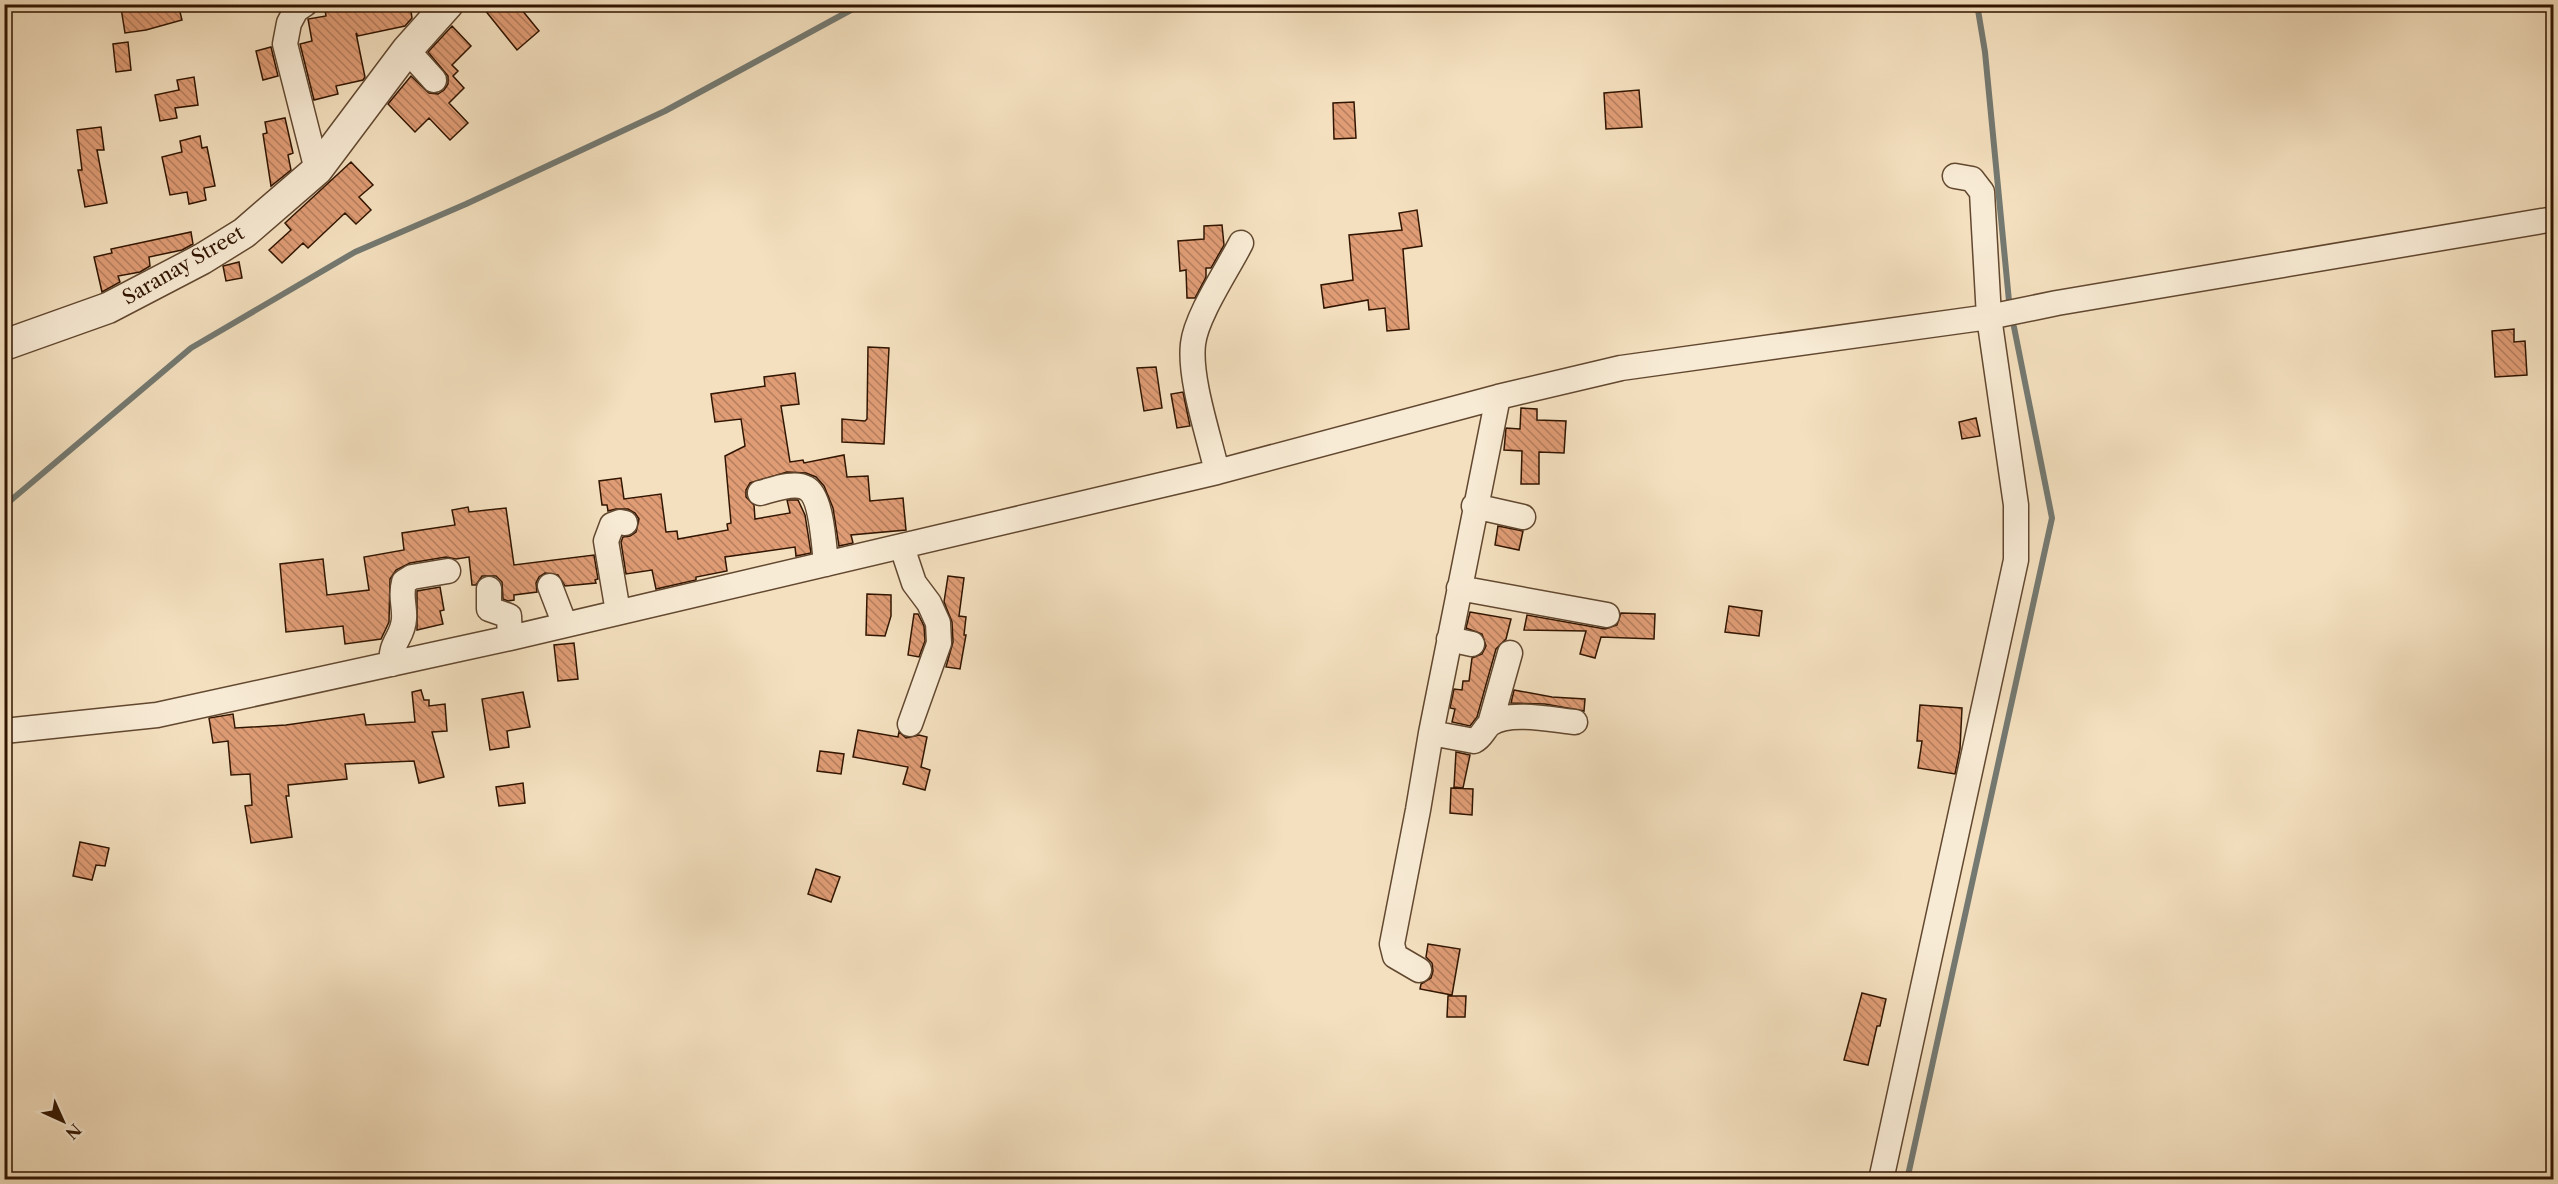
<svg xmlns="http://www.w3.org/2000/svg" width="2558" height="1184" font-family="'Libre Caslon Text',serif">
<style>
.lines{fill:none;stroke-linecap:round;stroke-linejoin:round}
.stream{stroke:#747971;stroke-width:6}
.building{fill:url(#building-back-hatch);stroke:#311500;stroke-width:1.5}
.minor-casing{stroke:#624830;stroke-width:27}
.tertiary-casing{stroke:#624830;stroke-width:33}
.minor{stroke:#f8ebd5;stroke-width:24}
.tertiary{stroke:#f8ebd5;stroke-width:30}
.labels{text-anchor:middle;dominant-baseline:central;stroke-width:4.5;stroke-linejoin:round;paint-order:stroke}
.street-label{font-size:20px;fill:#311500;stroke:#f8ebd5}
</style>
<defs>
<pattern id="building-back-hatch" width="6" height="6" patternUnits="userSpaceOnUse" patternTransform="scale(1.5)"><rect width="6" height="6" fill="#df9c75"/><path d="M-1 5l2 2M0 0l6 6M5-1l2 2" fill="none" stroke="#b57e5e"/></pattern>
</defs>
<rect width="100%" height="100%" fill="#f4e0bf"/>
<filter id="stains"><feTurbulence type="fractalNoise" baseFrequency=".00333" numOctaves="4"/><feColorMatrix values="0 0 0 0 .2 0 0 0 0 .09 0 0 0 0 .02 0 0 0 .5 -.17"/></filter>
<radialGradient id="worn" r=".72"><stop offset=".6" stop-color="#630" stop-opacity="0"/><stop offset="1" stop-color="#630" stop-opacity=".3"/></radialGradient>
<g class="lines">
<path class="stream" d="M 1977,4 L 1985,52 L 2009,301
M 4,506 L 191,348 L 355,252 L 466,204 L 665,111 L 862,4
M 1907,1180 L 2052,518 L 2014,327"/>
</g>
<path class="building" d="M 150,4 L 178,4 L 182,20 L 146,30 L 125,33 L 121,8 Z
M 324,4 L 410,4 L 412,18 L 405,26 L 358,36 L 356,33 L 365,77 L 363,80 L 336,86 L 338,94 L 314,100 L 300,44 L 312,41 L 308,19 L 326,16 Z
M 480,4 L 517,4 L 539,31 L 517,50 Z
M 452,26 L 471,46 L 452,65 L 458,71 L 453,76 L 464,88 L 449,103 L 468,123 L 450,140 L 429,118 L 415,132 L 388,104 L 411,76 L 429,93 L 438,94 L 444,90 L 448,84 L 448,76 L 428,52 Z
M 128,42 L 131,70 L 116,72 L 113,44 Z
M 271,47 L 278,76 L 263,80 L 256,51 Z
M 194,77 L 198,105 L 175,108 L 177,118 L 160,121 L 155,95 L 179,90 L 177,80 Z
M 1639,90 L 1642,127 L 1606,129 L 1604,93 Z
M 1354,102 L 1356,138 L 1334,139 L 1333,103 Z
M 285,118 L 293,153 L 288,155 L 291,170 L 271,186 L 263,134 L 267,133 L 265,122 Z
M 101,127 L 104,150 L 97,150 L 107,203 L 85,207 L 78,170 L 82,170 L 77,130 Z
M 200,136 L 202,148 L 207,147 L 215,186 L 204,188 L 206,200 L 189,204 L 187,192 L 170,195 L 162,157 L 182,152 L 180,141 Z
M 351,162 L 373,185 L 359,197 L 371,210 L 356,224 L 345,213 L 308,248 L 303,243 L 282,263 L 269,250 L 291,230 L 285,223 Z
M 1417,210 L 1422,246 L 1403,249 L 1409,329 L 1387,331 L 1385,308 L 1369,310 L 1368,300 L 1324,308 L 1321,285 L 1353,280 L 1349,235 L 1402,230 L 1399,213 Z
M 1222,225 L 1224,245 L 1211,268 L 1206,268 L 1206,277 L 1195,298 L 1187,298 L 1186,270 L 1180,271 L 1178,241 L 1204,239 L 1204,226 Z
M 191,232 L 193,244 L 182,250 L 149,257 L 150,266 L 140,272 L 118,276 L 120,282 L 102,292 L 94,257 L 112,253 L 111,249 Z
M 239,262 L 242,278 L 226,281 L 223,266 Z
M 2514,329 L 2514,342 L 2525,341 L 2527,375 L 2495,377 L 2492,331 Z
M 868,347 L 889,348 L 884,444 L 842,442 L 842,419 L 865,421 L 867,419 Z
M 1156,367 L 1162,408 L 1144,411 L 1137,368 Z
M 795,373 L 799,404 L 781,406 L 790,462 L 803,460 L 804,463 L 844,455 L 847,477 L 868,476 L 870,501 L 903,498 L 906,530 L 851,535 L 853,543 L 839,546 L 833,508 L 824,486 L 816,477 L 806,473 L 787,472 L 750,483 L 746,490 L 746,497 L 754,505 L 755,519 L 790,513 L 787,500 L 798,500 L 805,515 L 811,553 L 796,556 L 795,547 L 725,557 L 727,571 L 696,577 L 696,580 L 656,589 L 652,570 L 626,574 L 621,542 L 623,537 L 630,536 L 636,532 L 639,519 L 635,513 L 628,509 L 616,509 L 608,511 L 607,505 L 602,505 L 599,481 L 621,478 L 624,499 L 661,494 L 666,532 L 677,531 L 678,539 L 728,530 L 727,524 L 731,523 L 725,456 L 745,446 L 741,419 L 715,422 L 711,394 L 765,386 L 764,377 Z
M 1183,392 L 1190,426 L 1177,428 L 1171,394 Z
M 1521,408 L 1537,409 L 1537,420 L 1566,421 L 1564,453 L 1539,452 L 1539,484 L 1521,484 L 1522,451 L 1504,450 L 1506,428 L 1520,429 Z
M 1976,418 L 1980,436 L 1962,439 L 1959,422 Z
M 468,507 L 469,512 L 506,508 L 514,565 L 594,555 L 598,579 L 595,580 L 596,583 L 565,586 L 558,575 L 545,573 L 539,577 L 536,583 L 537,592 L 514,595 L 514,600 L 508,601 L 503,599 L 502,582 L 496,576 L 482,576 L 476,585 L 472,585 L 469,557 L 456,559 L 446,557 L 410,563 L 396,570 L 390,579 L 389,622 L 381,639 L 345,644 L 343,626 L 286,632 L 280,564 L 323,559 L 327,595 L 369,590 L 364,557 L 404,550 L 402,533 L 455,525 L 452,510 Z
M 1498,526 L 1523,531 L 1519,550 L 1495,545 Z
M 948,576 L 964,578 L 959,616 L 966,617 L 964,635 L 966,635 L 960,669 L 946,667 L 953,642 L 952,622 L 944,602 Z
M 440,587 L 444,610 L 440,611 L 443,624 L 417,630 L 417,591 Z
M 867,594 L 891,595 L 891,616 L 885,636 L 866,635 Z
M 1729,606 L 1762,611 L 1759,636 L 1725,632 Z
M 1470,612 L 1511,619 L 1506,639 L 1496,649 L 1477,717 L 1470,726 L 1452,722 L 1455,709 L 1450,708 L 1454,689 L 1462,690 L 1463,681 L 1469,681 L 1472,658 L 1482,654 L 1486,646 L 1482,634 L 1466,628 Z
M 1621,613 L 1655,614 L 1654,639 L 1601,637 L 1595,658 L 1580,654 L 1586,631 L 1524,630 L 1527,615 L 1605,629 L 1617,625 Z
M 914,614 L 918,614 L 924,626 L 925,641 L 919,657 L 908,655 Z
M 574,643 L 578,679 L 558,681 L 554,645 Z
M 421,690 L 424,700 L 429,700 L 429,706 L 445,704 L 447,731 L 432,732 L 444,777 L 419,783 L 414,761 L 345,764 L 347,779 L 288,785 L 289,796 L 286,796 L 292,837 L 251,843 L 245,806 L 252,805 L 250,774 L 231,775 L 228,741 L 213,743 L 209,718 L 233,714 L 235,728 L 286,725 L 364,714 L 366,725 L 415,722 L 412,692 Z
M 1514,690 L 1552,697 L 1585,699 L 1584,711 L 1545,704 L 1511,703 Z
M 523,692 L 530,727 L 507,731 L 509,747 L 490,750 L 482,699 Z
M 1920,705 L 1962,708 L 1960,749 L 1955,774 L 1918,768 L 1922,741 L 1917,741 Z
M 858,730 L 898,737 L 899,732 L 906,738 L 919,735 L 927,737 L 921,767 L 930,770 L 925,790 L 903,784 L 908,767 L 853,757 Z
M 820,751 L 844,754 L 841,774 L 817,771 Z
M 1456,752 L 1470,755 L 1463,788 L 1454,787 Z
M 523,783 L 525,803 L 499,806 L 496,787 Z
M 1451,788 L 1473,789 L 1472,815 L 1450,813 Z
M 80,842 L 109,848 L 105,866 L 96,865 L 92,880 L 73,876 Z
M 816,869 L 840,877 L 831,902 L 808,894 Z
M 1428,944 L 1460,949 L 1452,995 L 1420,989 L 1421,984 L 1431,978 L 1433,971 L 1432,963 L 1426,957 Z
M 1862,993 L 1886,999 L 1880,1026 L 1877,1026 L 1868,1065 L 1844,1060 Z
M 1448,996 L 1466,996 L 1465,1017 L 1447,1017 Z"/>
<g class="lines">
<defs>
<path id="minor" d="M 305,4 L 296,10 L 289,23 L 285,44 L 317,170
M 407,50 L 434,80
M 1217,472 C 1209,436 1189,379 1193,344 C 1196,316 1228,269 1241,243
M 760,493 C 772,490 794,481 806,488 C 822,496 824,547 826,564
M 1474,506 L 1523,517
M 902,547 L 914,583 L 929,603 L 938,623 L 939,643 L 910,724
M 550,586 L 565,625
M 1459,588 L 1607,615
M 489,589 L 489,609 L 509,616 L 510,638
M 618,612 L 606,541 L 612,525 L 620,522 L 625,523
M 1449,639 L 1472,644
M 392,664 C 389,643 403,638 404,619 C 405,605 400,597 404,582 L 412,577 L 448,571
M 1490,724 L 1510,653
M 4,731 L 157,715 L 510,638 L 1217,472 L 1498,397 L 1621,368 L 1989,317 L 2057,303 L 2554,219
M 1431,733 L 1474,741 C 1482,737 1484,729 1490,724 C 1509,710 1553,720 1575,722
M 1419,970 L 1395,956 L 1392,944 L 1418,810 L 1431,733 L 1498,397
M 1881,1180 L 2016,560 L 2016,505 L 1989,317 L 1982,192 L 1972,179 L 1955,176"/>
<path id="tertiary" d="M 4,345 L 108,308 L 202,259 L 244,233 L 317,170 L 407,50 L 448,4"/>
</defs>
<use href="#minor" class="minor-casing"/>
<use href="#tertiary" class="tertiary-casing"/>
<use href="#minor" class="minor"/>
<use href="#tertiary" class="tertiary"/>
</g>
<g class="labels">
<g class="street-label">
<text transform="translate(183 265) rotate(-30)">Saranay Street</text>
</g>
</g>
<rect width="2558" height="1184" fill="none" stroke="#f4e0bf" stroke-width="24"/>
<rect x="6" y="6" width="2546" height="1172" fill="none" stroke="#311500" stroke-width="3"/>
<rect x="12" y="12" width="2534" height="1160" fill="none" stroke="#311500" stroke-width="1.5"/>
<g transform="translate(63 1121) rotate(135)" stroke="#f8ebd5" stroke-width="4.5" paint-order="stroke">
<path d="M0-4.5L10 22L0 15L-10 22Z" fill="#311500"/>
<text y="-9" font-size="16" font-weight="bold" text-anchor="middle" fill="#311500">N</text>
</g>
<rect width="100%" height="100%" filter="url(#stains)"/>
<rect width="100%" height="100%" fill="url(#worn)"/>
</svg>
